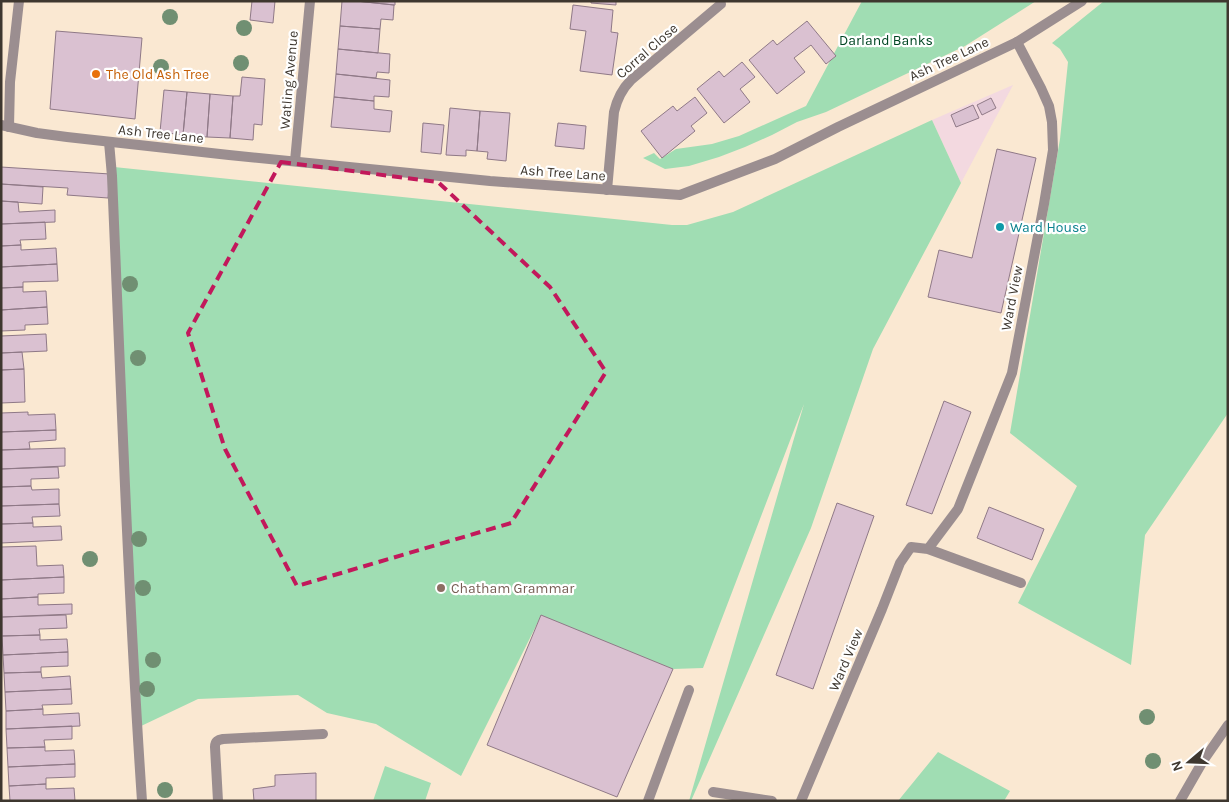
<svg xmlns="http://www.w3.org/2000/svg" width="1229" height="802" font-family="Karla,sans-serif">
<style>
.industrial{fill:#f3d9e0}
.green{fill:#a0ddb3}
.building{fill:#dac1d1;stroke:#8f7987}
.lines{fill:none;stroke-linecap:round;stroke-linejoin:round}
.service{stroke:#9b8e90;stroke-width:10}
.minor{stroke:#9b8e90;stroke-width:10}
.tertiary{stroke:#9b8e90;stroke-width:10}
.tree{fill:#708f72}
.marked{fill:none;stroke:#c2185b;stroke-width:4;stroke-dasharray:10 6;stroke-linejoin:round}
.food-dot{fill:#e8710a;stroke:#fff;stroke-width:2}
.culture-dot{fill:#0f9aa8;stroke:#fff;stroke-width:2}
.education-dot{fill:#8d6e63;stroke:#fff;stroke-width:2}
.labels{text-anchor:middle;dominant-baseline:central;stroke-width:4.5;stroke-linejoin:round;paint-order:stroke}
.park-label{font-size:14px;fill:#004623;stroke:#fff}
.street-label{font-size:14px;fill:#3e372f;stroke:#fff}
.food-label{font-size:14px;fill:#c56008;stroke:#fff;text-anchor:start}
.culture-label{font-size:14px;fill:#0d838f;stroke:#fff;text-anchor:start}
.education-label{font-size:14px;fill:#785e54;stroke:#fff;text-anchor:start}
</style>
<rect width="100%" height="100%" fill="#fae8d2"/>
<path class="industrial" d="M 1013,85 L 961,183 L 932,120 Z"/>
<path class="green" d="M 862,1 L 1036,1 L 965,46 L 826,112 L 797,122 L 772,135 L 745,147 L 719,157 L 689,166 L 665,169 L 643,158 L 654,153 L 660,159 L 676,149 L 712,144 L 739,136 L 806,106 Z
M 1104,1 L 1228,1 L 1228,413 L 1145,535 L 1131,665 L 1018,603 L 1077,486 L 1010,433 L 1060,139 L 1068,62 L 1060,49 L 1052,43 Z
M 932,120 L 961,183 L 873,349 L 811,528 L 691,801 L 689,801 L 804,404 L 703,668 L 673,669 L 541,616 L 461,776 L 376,724 L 327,713 L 298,695 L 198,699 L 139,727 L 114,167 L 672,225 L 687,225 L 733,212 Z
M 938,752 L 1010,791 L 1004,801 L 898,801 Z
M 385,766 L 431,783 L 425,801 L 373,801 Z"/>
<path class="building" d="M 252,1 L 275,1 L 273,23 L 250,20 Z
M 342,1 L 356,1 L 394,5 L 393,20 L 381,19 L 380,29 L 340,26 Z
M 356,1 L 395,1 L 395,5 L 394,5 Z
M 591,1 L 616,1 L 616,5 L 591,3 Z
M 573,5 L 613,10 L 611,32 L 618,33 L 612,75 L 580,71 L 586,31 L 570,29 Z
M 807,21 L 836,56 L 826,64 L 811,45 L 794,58 L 805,72 L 777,94 L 749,60 L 773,40 L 777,45 Z
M 340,26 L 380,29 L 378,53 L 338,49 Z
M 56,31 L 142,38 L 135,119 L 50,109 Z
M 338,49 L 390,54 L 389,73 L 377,72 L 376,78 L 336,74 Z
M 742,62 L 755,77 L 740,89 L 750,102 L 724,123 L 697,89 L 719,71 L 724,77 Z
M 336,74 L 390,80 L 389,97 L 374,96 L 374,101 L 334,97 Z
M 242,77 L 265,79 L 262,125 L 254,124 L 253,140 L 230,138 L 233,96 L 240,96 Z
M 164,90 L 187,92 L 183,135 L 160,132 Z
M 187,92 L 210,94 L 207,137 L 183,135 Z
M 210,94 L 233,96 L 230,138 L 207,137 Z
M 334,97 L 374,101 L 374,109 L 392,111 L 390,132 L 331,127 Z
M 695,97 L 707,113 L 691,126 L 695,131 L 662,158 L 641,131 L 673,106 L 677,111 Z
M 991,98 L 996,108 L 982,115 L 977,105 Z
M 973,105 L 979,118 L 956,127 L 951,115 Z
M 450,108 L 480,111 L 477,151 L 466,150 L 466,156 L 446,155 Z
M 480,111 L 510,113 L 506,161 L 487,159 L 488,152 L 477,151 Z
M 423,123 L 444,125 L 441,154 L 421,152 Z
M 558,123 L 586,126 L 584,149 L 555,146 Z
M 997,149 L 1036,158 L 1001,313 L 928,297 L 939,250 L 972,258 Z
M 1,167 L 110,174 L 108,198 L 67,195 L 68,188 L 1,184 Z
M 1,184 L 43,187 L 42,204 L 1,201 Z
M 1,201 L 18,202 L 19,212 L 55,210 L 55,222 L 1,224 Z
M 45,222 L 46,239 L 20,240 L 21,245 L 1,246 L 1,224 Z
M 21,245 L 21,250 L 56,248 L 57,264 L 1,267 L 1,246 Z
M 57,264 L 58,281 L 23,282 L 23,287 L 1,288 L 1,267 Z
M 23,287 L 23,292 L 46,291 L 47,307 L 1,310 L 1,288 Z
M 47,307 L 48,324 L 25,325 L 25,330 L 1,331 L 1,310 Z
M 46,334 L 47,351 L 1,353 L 1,336 Z
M 22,352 L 24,369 L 1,370 L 1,353 Z
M 24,369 L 25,402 L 1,403 L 1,370 Z
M 944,401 L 971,412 L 932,514 L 906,505 Z
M 28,412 L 28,415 L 55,414 L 56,430 L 1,432 L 1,413 Z
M 56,430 L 56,440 L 29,442 L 30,449 L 1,450 L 1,432 Z
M 65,448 L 65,466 L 1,469 L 1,450 Z
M 58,467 L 59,478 L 31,479 L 31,486 L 1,487 L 1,469 Z
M 31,486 L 32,490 L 59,489 L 59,504 L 1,506 L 1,487 Z
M 837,503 L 874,516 L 813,689 L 776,675 Z
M 59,504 L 60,516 L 32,517 L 33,523 L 1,524 L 1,506 Z
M 989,507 L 1044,529 L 1032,560 L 977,538 Z
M 33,523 L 33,527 L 61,526 L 62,540 L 1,543 L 1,524 Z
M 36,546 L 37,566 L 63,565 L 64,577 L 1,580 L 1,547 Z
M 64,577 L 64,593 L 38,594 L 38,597 L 1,599 L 1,580 Z
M 38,597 L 38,605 L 72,604 L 72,614 L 2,617 L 1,599 Z
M 66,615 L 67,628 L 39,629 L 40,635 L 2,636 L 2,617 Z
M 541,615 L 673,669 L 617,797 L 487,745 Z
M 40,635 L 40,640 L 67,639 L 68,652 L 3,655 L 2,636 Z
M 68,652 L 68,666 L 41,667 L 41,672 L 4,673 L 3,655 Z
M 41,672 L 42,678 L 70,676 L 71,689 L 5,692 L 4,673 Z
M 71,689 L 72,704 L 42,705 L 43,709 L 6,711 L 5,692 Z
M 43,709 L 43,715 L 79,713 L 80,726 L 6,729 L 6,711 Z
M 72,726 L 72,739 L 44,740 L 45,747 L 7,748 L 6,729 Z
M 45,747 L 45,751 L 74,750 L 75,764 L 8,767 L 7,748 Z
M 75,764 L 75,777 L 46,778 L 46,784 L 9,786 L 8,767 Z
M 316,773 L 316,801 L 254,801 L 253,789 L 275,786 L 275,775 Z
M 46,784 L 46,789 L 74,788 L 75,801 L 10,801 L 9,786 Z"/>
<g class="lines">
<path class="service" d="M 9,127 L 10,82 L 19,1
M 109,142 L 112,176 C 121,385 128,593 142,801
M 218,801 L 215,747 C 215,741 218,740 223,739 L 323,734
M 648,801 L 689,690"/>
<path class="minor" d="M 295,161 L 310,1
M 607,190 L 614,112 C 617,99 622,89 631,80 L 721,4
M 928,549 L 1021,583
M 713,792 L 772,801
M 801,801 L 882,609 L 900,563 L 911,547 L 928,549 L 958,509 L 1012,373 L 1044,204 L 1053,150 L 1052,122 L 1049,106 L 1041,88 L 1017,42
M 1180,801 L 1203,761 L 1228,725"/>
<path class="tertiary" d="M 1,125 L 37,133 L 67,137 L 229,155 L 490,181 L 680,195 L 775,159 L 838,127 L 1017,42 L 1082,1"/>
</g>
<g class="tree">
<circle cx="170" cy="17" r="8"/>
<circle cx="244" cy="28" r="8"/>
<circle cx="241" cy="63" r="8"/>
<circle cx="161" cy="67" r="8"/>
<circle cx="130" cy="284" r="8"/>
<circle cx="138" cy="358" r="8"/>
<circle cx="139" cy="539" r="8"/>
<circle cx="90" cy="559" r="8"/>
<circle cx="143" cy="588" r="8"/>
<circle cx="153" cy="660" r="8"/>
<circle cx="147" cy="689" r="8"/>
<circle cx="1147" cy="717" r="8"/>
<circle cx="1153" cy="761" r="8"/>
<circle cx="165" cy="790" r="8"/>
</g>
<path class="marked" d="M 281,162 L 438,182 L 550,287 L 606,372 L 511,523 L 297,586 L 225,449 L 188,333 Z"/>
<circle class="food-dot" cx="96" cy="74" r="5"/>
<circle class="culture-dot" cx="1000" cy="227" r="5"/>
<circle class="education-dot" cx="441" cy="588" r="5"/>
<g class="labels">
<g class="park-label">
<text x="886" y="40">Darland Banks</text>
</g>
<g class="street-label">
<text transform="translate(647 51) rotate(-41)">Corral Close</text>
<text transform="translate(949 59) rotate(-25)">Ash Tree Lane</text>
<text transform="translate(289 80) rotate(-85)">Watling Avenue</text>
<text transform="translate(161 134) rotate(6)">Ash Tree Lane</text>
<text transform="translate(563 173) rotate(4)">Ash Tree Lane</text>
<text transform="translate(1012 298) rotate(-79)">Ward View</text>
<text transform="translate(846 660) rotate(-67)">Ward View</text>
</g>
<g class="food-label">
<text x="106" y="74">The Old Ash Tree</text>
</g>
<g class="culture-label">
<text x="1010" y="227">Ward House</text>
</g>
<g class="education-label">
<text x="451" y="588">Chatham Grammar</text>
</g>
</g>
<rect width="1229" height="802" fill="none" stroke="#3e372f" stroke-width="5"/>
<g transform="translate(1189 762) rotate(251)" stroke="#ffffff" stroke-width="4" paint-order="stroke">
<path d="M0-4L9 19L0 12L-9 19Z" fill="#3e372f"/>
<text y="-8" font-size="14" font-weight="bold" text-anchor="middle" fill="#3e372f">N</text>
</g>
</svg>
